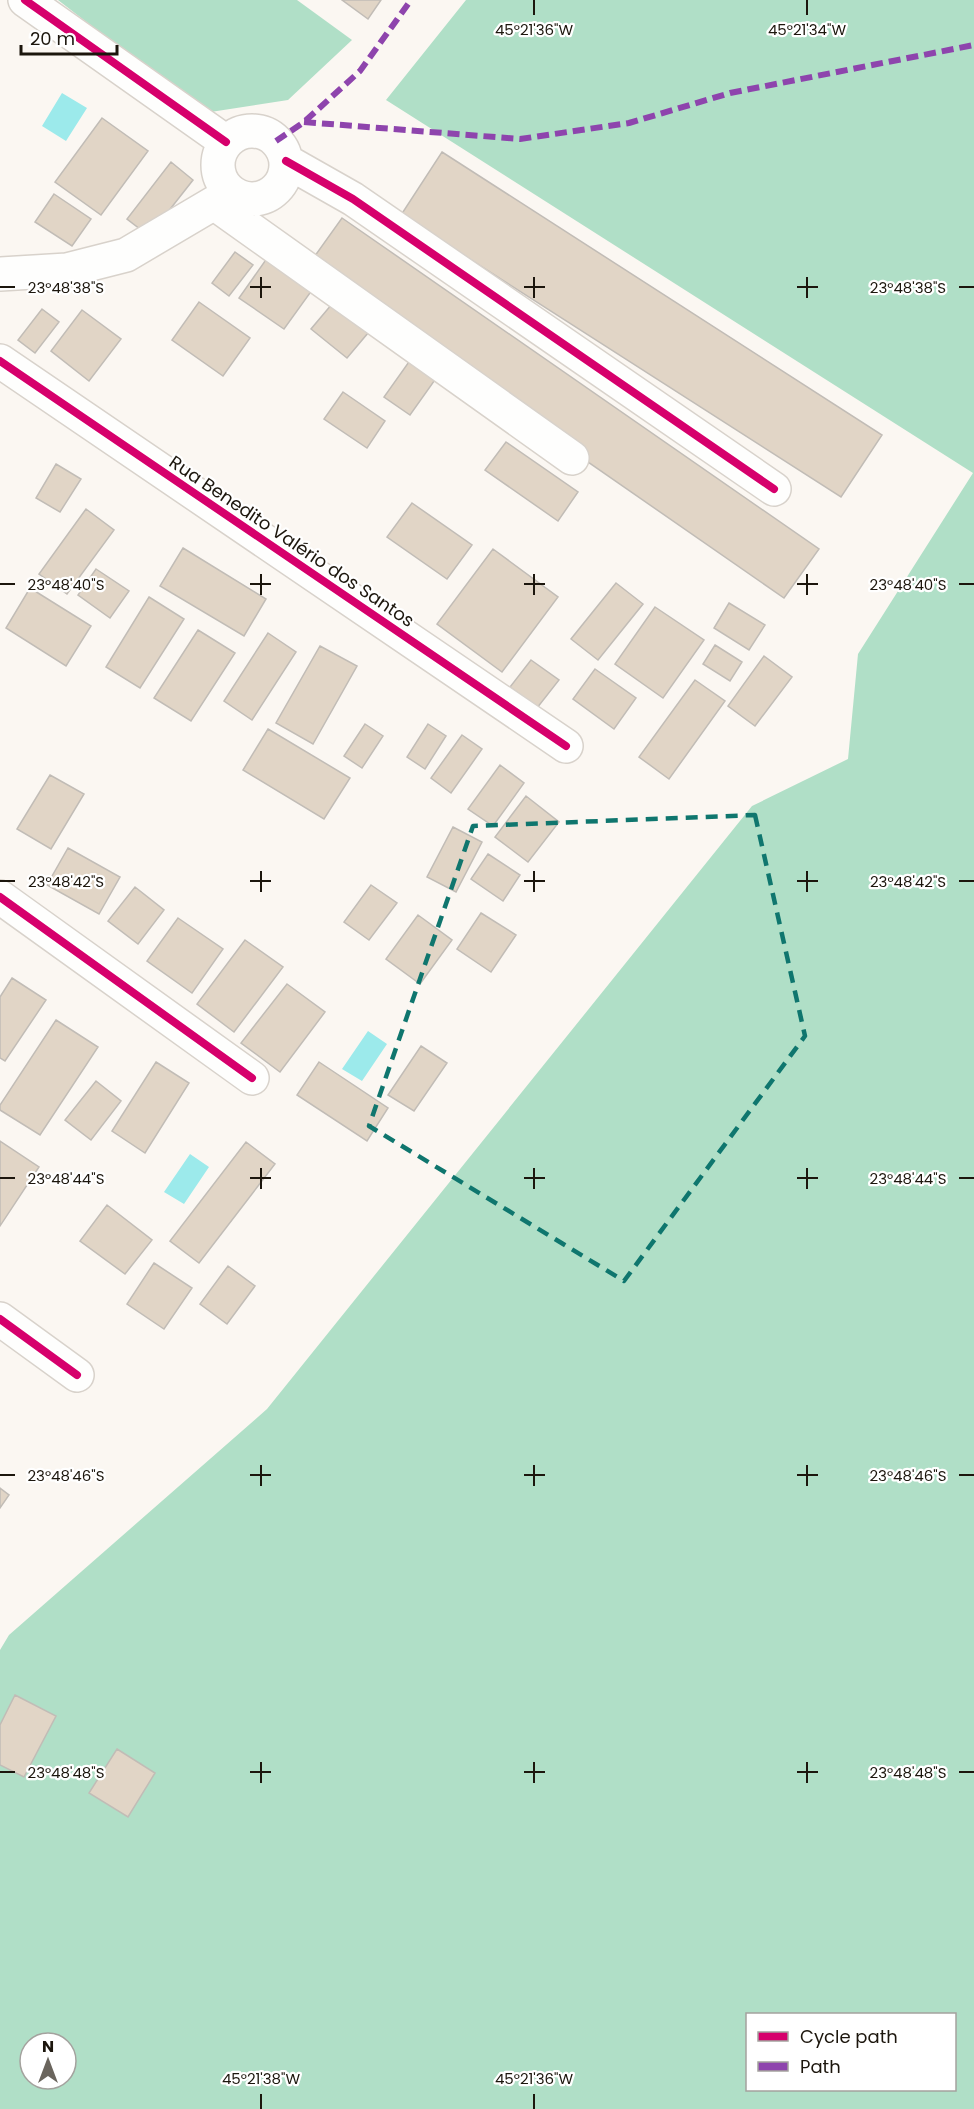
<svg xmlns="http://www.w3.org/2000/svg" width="974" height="2109" font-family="Poppins,sans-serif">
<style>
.forest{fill:#b0dfc7;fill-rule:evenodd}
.water{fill:#9ceaeb}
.building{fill:#e1d5c6;stroke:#c1bcb6;stroke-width:1.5}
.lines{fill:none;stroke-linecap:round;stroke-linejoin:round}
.minor-casing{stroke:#d8d2cb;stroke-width:36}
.minor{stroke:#fefefd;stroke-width:33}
.quiet{stroke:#8e44ad;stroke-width:6;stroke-dasharray:12 6;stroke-linecap:butt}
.cycleway-casing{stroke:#fff;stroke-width:11}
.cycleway{stroke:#d6006c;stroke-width:8}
.marked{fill:none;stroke:#0f766e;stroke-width:4.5;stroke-dasharray:12 8;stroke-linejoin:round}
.ticks{fill:none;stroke:#1c160d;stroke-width:2}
.labels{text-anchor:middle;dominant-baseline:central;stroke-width:4.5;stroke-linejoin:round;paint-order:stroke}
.street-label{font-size:18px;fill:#1c160d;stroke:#fff}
.ticks-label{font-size:15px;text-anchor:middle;fill:#1c160d;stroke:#fff;stroke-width:4.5;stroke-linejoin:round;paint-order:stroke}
</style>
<rect width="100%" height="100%" fill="#fbf7f2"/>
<path class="forest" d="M 58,0 L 297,0 L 352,40 L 288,100 L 204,113 Z
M 466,0 L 974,0 L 974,2109 L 0,2109 L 0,1650 L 9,1635 L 267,1409 L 752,806 L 848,759 L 858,654 L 973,473 L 386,100 ZM 748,2014 L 954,2014 L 954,2090 L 748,2090 ZM 30,2043 L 66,2043 L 66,2079 L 30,2079 Z"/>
<path class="water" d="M 62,93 L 87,108 L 66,141 L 42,126 Z
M 368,1031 L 387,1044 L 362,1081 L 342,1069 Z
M 190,1154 L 209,1167 L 184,1204 L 164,1192 Z"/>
<path class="building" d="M 342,0 L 381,0 L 368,19 Z
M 102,118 L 148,151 L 101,215 L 55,182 Z
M 442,152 L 882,435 L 841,497 L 401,215 Z
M 171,162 L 193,180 L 149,236 L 127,219 Z
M 54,194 L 91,219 L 72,246 L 35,222 Z
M 342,218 L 819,549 L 784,598 L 307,267 Z
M 235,252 L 253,265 L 229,296 L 212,283 Z
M 270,254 L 315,286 L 284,329 L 239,298 Z
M 199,302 L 250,338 L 223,376 L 172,340 Z
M 332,304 L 368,333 L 347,358 L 311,329 Z
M 42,309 L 59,322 L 35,353 L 18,340 Z
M 82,310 L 121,339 L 89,381 L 51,351 Z
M 411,359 L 437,377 L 410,415 L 384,397 Z
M 343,392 L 385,421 L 367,448 L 324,419 Z
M 506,442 L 578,492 L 558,521 L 485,470 Z
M 56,464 L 81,479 L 60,512 L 36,498 Z
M 412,503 L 472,545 L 447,579 L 387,537 Z
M 86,509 L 114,530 L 67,594 L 39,574 Z
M 183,548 L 266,599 L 244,636 L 160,586 Z
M 493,549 L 558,597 L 502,672 L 437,624 Z
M 96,569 L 129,591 L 110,618 L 78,595 Z
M 616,583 L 643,604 L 598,660 L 571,639 Z
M 30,588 L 91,626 L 66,666 L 6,628 Z
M 149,597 L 184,619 L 140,688 L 106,667 Z
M 729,603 L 765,625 L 749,650 L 714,628 Z
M 655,607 L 704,640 L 663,698 L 615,664 Z
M 198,630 L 235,653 L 191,721 L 154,698 Z
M 268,633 L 296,652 L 252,720 L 224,701 Z
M 715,645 L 742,662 L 730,681 L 703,664 Z
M 320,646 L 357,666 L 313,744 L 276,723 Z
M 764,656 L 792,677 L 755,726 L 728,706 Z
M 531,660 L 559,680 L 537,708 L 510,687 Z
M 595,669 L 636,698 L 614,729 L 573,699 Z
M 695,680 L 725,701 L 669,779 L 639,757 Z
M 365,724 L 383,736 L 362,768 L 344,756 Z
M 428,724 L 446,736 L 425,769 L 407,757 Z
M 268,729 L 350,778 L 324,819 L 243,770 Z
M 462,735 L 482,749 L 451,793 L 431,778 Z
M 500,765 L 524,783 L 493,826 L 468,809 Z
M 50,775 L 84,794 L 51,849 L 17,829 Z
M 526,796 L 559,822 L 528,862 L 495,837 Z
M 453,827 L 482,842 L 456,892 L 427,877 Z
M 68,848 L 120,877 L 99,914 L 47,885 Z
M 488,854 L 520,875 L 503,901 L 471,879 Z
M 371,885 L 397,903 L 369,940 L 344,922 Z
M 135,887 L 164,910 L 138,944 L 108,921 Z
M 481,913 L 516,935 L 491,972 L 457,949 Z
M 418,915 L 452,940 L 420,984 L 386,959 Z
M 178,918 L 223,949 L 192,993 L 147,961 Z
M 245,940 L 283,967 L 234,1032 L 197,1004 Z
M 12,978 L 46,1000 L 5,1061 L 0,1058 L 0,997 Z
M 287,984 L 325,1012 L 280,1072 L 241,1043 Z
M 56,1020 L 98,1047 L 40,1135 L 0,1110 L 0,1105 Z
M 421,1046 L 447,1063 L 414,1111 L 388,1095 Z
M 156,1062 L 189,1083 L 145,1153 L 112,1131 Z
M 319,1062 L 388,1108 L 367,1141 L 297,1095 Z
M 96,1081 L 121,1101 L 91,1140 L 65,1120 Z
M 0,1141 L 39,1167 L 0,1226 Z
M 246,1142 L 275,1164 L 199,1263 L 170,1241 Z
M 107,1205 L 152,1240 L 125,1274 L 80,1241 Z
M 154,1263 L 192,1288 L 164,1329 L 127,1304 Z
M 228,1266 L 255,1286 L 227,1324 L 200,1304 Z
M 0,1488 L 9,1495 L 0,1508 Z
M 15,1695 L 56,1716 L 24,1777 L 0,1765 L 0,1725 Z
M 117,1749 L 155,1773 L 128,1817 L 89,1793 Z"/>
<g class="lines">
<defs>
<path id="minor" d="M 25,0 L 226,142
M218 165a34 34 0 1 1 68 0a34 34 0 1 1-68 0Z
M 286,161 L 353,199 L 774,489
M 214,203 L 572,458
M 0,274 L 67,270 L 126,255 L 231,193
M 0,361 L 566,746
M 0,897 L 252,1078
M 0,1319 L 77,1375"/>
</defs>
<use href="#minor" class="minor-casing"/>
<use href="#minor" class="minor"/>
<path class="quiet" d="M 304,122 L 520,139 L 629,123 L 730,93 L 974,45
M 276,141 L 304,122 L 360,71 L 411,0"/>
<defs>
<path id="cycleway" d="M 25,0 L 226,142
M 286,161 L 353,199 L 774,489
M 0,361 L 566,746
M 0,897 L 252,1078
M 0,1319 L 77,1375"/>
</defs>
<use href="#cycleway" class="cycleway-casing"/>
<use href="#cycleway" class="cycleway"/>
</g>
<path class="marked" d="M 755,815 L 805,1036 L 624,1281 L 369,1126 L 473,826 Z"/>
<path class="ticks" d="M 534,0 L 534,15M 807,0 L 807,15M 261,277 L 261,298M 534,277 L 534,298M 807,277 L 807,298M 0,287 L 15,287M 250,287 L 271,287M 524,287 L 545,287M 797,287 L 818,287M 959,287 L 974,287M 261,574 L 261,595M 534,574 L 534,595M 807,574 L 807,595M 0,584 L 15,584M 250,584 L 271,584M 524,584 L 545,584M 797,584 L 818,584M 959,584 L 974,584M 261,871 L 261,892M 534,871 L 534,892M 807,871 L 807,892M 0,881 L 15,881M 250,881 L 271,881M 524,881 L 545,881M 797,881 L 818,881M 959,881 L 974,881M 261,1168 L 261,1189M 534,1168 L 534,1189M 807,1168 L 807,1189M 0,1178 L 15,1178M 250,1178 L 271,1178M 524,1178 L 545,1178M 797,1178 L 818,1178M 959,1178 L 974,1178M 261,1465 L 261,1486M 534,1465 L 534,1486M 807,1465 L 807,1486M 0,1475 L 15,1475M 250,1475 L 271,1475M 524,1475 L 545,1475M 797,1475 L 818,1475M 959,1475 L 974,1475M 261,1762 L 261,1783M 534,1762 L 534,1783M 807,1762 L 807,1783M 0,1772 L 15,1772M 250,1772 L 271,1772M 524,1772 L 545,1772M 797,1772 L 818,1772M 959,1772 L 974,1772M 261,2094 L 261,2109M 534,2094 L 534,2109"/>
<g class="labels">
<g class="street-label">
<text transform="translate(292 541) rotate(34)">Rua Benedito Valério dos Santos</text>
</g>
</g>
<g class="ticks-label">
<text x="534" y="35">45°21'36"W</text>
<text x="807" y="35">45°21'34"W</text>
<text x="66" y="293">23°48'38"S</text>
<text x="908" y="293">23°48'38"S</text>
<text x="66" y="590">23°48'40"S</text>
<text x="908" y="590">23°48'40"S</text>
<text x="66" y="887">23°48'42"S</text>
<text x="908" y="887">23°48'42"S</text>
<text x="66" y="1184">23°48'44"S</text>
<text x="908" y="1184">23°48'44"S</text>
<text x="66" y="1481">23°48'46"S</text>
<text x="908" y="1481">23°48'46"S</text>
<text x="66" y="1778">23°48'48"S</text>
<text x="908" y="1778">23°48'48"S</text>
<text x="261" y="2084">45°21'38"W</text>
<text x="534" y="2084">45°21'36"W</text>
</g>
<rect x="746" y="2013" width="210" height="78" fill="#ffffff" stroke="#a4a29e" stroke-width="1.5"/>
<rect x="758" y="2032" width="30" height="9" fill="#d6006c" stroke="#a4a29e" stroke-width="1.5"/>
<text x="800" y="2043" font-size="18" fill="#1c160d">Cycle path</text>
<rect x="758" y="2062" width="30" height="9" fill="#8e44ad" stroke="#a4a29e" stroke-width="1.5"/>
<text x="800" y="2073" font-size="18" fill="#1c160d">Path</text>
<g transform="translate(48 2061)"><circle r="28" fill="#ffffff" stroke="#a4a29e" stroke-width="1.5"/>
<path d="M0-4.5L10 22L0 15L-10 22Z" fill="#6a655d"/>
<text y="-9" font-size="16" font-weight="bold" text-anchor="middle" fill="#1c160d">N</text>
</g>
<path d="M21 45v9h96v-9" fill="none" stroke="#1c160d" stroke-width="3"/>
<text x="30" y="45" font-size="18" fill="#1c160d" stroke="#ffffff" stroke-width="4.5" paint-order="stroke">20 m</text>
</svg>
